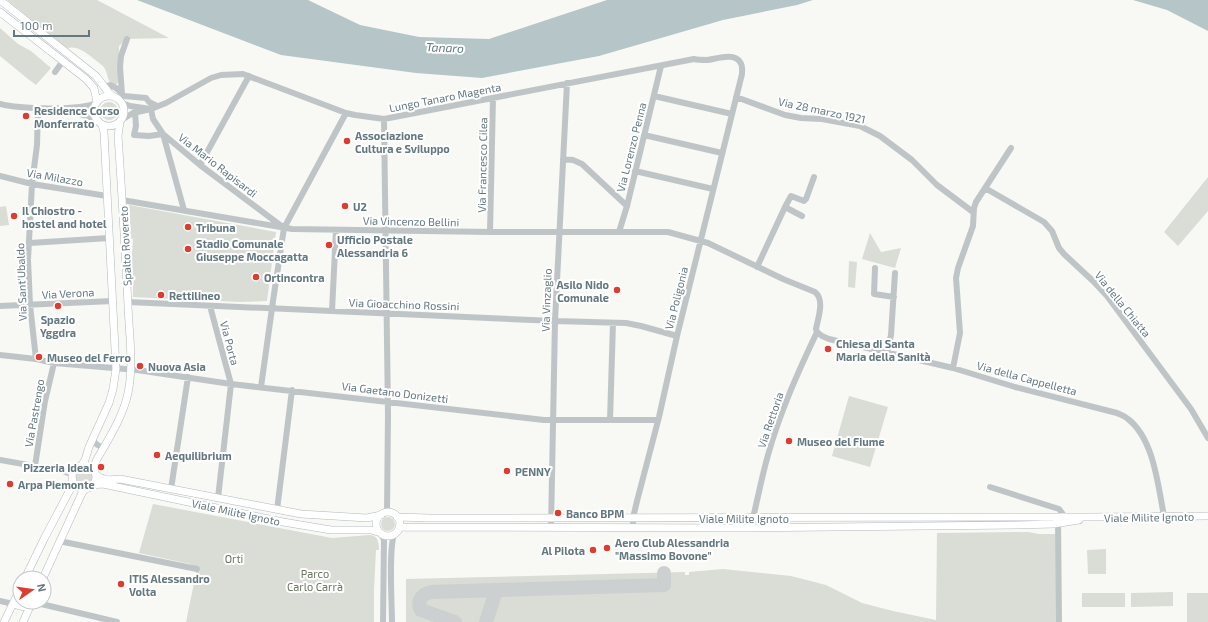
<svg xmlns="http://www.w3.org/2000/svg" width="1208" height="622" font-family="'Exo 2',sans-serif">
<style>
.green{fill:#d9ddd5}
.water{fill:#b6c5c7}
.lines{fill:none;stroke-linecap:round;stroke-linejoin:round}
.taxiway{stroke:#ccd0d0;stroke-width:14}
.major-casing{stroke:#b3b9bc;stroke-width:8}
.minor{stroke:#bfc5c7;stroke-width:6}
.major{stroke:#fff;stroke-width:7}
.poi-dot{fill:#dc3d31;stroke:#fff;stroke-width:1.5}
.labels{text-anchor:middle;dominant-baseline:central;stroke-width:4;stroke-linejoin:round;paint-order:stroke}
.street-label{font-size:11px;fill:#64787f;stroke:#fff}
.poi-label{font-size:11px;font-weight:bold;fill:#64787f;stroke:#fff;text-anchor:start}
.park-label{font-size:11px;fill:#6a7863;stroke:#fff}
.water-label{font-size:12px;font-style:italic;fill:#5f777a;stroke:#fff}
</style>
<rect width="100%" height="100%" fill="#f8f8f5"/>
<path class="green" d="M 7,0 L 97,0 L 169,38 L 127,39 L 119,46 L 119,82 L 114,86 C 106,79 109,77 105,69 C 104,66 100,64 98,62 C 89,55 79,45 67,48 Z
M 0,28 L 18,44 L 31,51 L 51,68 L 36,85 L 28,79 L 0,56 Z
M100 111a9 9 0 1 1 18 0a9 9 0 1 1-18 0Z
M 1208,177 L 1208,211 L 1178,246 L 1164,232 Z
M 129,205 L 276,232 L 267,301 L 240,302 L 133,297 L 133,273 L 131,273 L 131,270 L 133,239 L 131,238 Z
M 6,206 L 9,225 L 0,226 L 0,207 Z
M 870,233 L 881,252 L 901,248 L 895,268 L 862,259 Z
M 849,261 L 857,262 L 855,288 L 848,287 Z
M 849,396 L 888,407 L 870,467 L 832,456 Z
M75 476a9 9 0 1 1 18 0a9 9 0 1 1-18 0Z
M 153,504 L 332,538 L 370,535 C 378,536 379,542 379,550 L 376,550 L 374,590 L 374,622 L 186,622 L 197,568 L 190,564 L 139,553 Z
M381 524a7 7 0 1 1 14 0a7 7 0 1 1-14 0Z
M 1028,532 L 1039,534 L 1057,534 L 1058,622 L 406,622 L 406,579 L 685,572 L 685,575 L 689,575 L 689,572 L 723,569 L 791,576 L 826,585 L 862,603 L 893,611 L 936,620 L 937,533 Z
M 1106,549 L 1106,574 L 1088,574 L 1087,550 Z
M 1173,592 L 1173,606 L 1131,607 L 1131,593 Z
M 1082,593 L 1125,593 L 1125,607 L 1082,607 Z
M 1187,593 L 1208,593 L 1208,622 L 1187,622 Z"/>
<path class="water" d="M 137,0 L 308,0 L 360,25 L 419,37 L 489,39 L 607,0 L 813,0 L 797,5 L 723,20 L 599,56 L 482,78 L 416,73 L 281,55 Z
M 1133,0 L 1208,0 L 1208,31 L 1167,10 Z"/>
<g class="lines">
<path class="taxiway" d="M 455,622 L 421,610 C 416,601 422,594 431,592 L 664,585 L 664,573
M 486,622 L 496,591"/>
<defs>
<path id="major" d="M 0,0 L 96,76 L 109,93 L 114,97
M 0,12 L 86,79 L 94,88 L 97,102
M94 111a15 15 0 1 1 30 0a15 15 0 1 1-30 0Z
M72 477a12 12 0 1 1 24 0a12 12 0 1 1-24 0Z
M 81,466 L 85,460 L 89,447 L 109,403 L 113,389 L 116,369 L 104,132 L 102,125
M 94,471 L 94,467 L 96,461 C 108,440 123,417 128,393 C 134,364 129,334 128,305 C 125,249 122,192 118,136 L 120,122
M 96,475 C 103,481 111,480 120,479 L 301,514 L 367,518 L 381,515
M 92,485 L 103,484 L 283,522 L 331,530 L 371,530 L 381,533
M376 524a12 12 0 1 1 24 0a12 12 0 1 1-24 0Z
M 397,517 L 429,518 L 1090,517 L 1208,516
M 399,527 L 741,528 L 1017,525 L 1054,524 L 1079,520
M 25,578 L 45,537 L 72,486 L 73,480
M 43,578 L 82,493 L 86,488
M 13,604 L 29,608
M 4,622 L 20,589
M 23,622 L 32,602"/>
</defs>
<use href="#major" class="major-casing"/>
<path class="minor" d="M 55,72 L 63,61
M 105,87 L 110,85 L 116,88 L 124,96 L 146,98 L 149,102 L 157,106
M 122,94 L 120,67 L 121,56 L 127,39
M 654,96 L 732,114
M 736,97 L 785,115 L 801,118 L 822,119 L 860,126 L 880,136 L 912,160 L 937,185 L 973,212
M 122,103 L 130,106 L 151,109 L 133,113 L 123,119
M 0,104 C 18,109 81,111 96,103
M 66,110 L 96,119
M 135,112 L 136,126 L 134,135 L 149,136 L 163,134
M 384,119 L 388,415 L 387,512
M 163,134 L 184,210
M 644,135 L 722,153
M 563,159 L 573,160 L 582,164 L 627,206
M 200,165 L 249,76
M 635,171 L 713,189
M 0,176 L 32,184 L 107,196
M 985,188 L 1044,222 L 1052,231 L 1059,248 L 1064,254 L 1093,281 L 1107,296 L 1191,409 L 1208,438
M 122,200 L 292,229 L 490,232 L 668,232 L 708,243 L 783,279 L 815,292 C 825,300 818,318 816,329 L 817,332
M 785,207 L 791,196 L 804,201 L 806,199 L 814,177
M 284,228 L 200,165 L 163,134 L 153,119 L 151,109 L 166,103 L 211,78 L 221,75 L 243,74 L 346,113 L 355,115 L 384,119 L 694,59 C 698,60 702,60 707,60 C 716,59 734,52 740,62 C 743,65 742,70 742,74 L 677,336 L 659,417 L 637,501 L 633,518 L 633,528
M 490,232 L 493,98
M 619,232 L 627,206 L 661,66
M 30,243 L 109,238
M 757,267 L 785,207 L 802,216
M 875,268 L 874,294 L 894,297
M 128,302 L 377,313 L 555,321 L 626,323 L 641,326 L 677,336
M 0,306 L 113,301
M 210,306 L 231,384 L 218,498
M 332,311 L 336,230
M 817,332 L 822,336 L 829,339 L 953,368 L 1015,387 L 1117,413 C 1121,415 1125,416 1128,419 C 1154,439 1158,486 1164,516
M 887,353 L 891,335 L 895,273
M 0,355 L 36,359 L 54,363 L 137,370 L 231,384 L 544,420 L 658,420
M 36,359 L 30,305 L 28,260 L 32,184 L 37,145 L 38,108
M 953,368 L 960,333 L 956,278 L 958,268 L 973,226 L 974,208 L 976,202 L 1011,148
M 261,387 L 273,301 L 284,228 L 346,113
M 610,420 L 613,323
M 93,439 C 95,444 98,447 104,447
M 0,460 L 63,471 L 73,475
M 35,466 L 45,401 L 54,363
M 990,487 L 1059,509 L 1065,517
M 171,489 L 188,377
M 277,510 L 292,390
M 1058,520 L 1059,622
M 551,528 L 555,321 L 567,83
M 753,528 L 753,518 C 758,497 762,476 768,455 C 780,412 798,372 817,332
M 381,533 L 384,540 L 383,622
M 59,541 L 197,569
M 0,601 L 13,604
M 37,603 L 117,622
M 392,622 C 392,606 388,543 395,533"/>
<use href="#major" class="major"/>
</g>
<g class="poi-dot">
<circle cx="26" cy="116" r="4"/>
<circle cx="347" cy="141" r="4"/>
<circle cx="345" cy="206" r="4"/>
<circle cx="14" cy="216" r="4"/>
<circle cx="188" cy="227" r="4"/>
<circle cx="329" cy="245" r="4"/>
<circle cx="188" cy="249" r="4"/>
<circle cx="256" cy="277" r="4"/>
<circle cx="617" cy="290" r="4"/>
<circle cx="161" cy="295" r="4"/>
<circle cx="58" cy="306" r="4"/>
<circle cx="828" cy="349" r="4"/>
<circle cx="39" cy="357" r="4"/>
<circle cx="140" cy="366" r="4"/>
<circle cx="789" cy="441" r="4"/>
<circle cx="157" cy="455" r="4"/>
<circle cx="101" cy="467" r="4"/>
<circle cx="507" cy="471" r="4"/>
<circle cx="10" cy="484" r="4"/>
<circle cx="558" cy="513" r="4"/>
<circle cx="607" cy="548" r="4"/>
<circle cx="593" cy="550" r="4"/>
<circle cx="121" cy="584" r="4"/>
</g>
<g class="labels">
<g class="street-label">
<text transform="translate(445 97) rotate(-11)">Lungo Tanaro Magenta</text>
<text transform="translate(822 110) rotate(12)">Via 28 marzo 1921</text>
<text transform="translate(631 147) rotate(-76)">Via Lorenzo Penna</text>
<text transform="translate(218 165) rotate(38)">Via Mario Rapisardi</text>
<text transform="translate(482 165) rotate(-89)">Via Francesco Cilea</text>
<text transform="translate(55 177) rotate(10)">Via Milazzo</text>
<text transform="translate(411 221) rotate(1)">Via Vincenzo Bellini</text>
<text transform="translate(125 246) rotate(-93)">Spalto Rovereto</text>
<text transform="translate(21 282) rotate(-92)">Via Sant'Ubaldo</text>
<text transform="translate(68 293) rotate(-3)">Via Verona</text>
<text transform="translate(676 298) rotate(-76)">Via Poligonia</text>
<text transform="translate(546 300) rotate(-88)">Via Vinzaglio</text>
<text transform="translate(404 304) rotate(2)">Via Gioacchino Rossini</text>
<text transform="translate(1123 304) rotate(51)">Via della Chiatta</text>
<text transform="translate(230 343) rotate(75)">Via Porta</text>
<text transform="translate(1027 378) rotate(15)">Via della Cappelletta</text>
<text transform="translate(395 392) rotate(7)">Via Gaetano Donizetti</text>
<text transform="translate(34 413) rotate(-80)">Via Pastrengo</text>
<text transform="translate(770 420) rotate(-71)">Via Rettoria</text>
<text transform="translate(236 512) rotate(12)">Viale Milite Ignoto</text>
<text transform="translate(1149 517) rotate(-1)">Viale Milite Ignoto</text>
<text x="744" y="518">Viale Milite Ignoto</text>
</g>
<g class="poi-label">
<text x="34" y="110">Residence Corso<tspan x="34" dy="13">Monferrato</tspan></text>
<text x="355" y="135">Associazione<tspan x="355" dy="13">Cultura e Sviluppo</tspan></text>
<text x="353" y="206">U2</text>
<text x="22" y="210">Il Chiostro -<tspan x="22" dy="13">hostel and hotel</tspan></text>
<text x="196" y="227">Tribuna</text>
<text x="337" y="239">Ufficio Postale<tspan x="337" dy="13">Alessandria 6</tspan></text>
<text x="196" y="243">Stadio Comunale<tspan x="196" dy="13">Giuseppe Moccagatta</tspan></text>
<text x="264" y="277">Ortincontra</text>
<text x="609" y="284" text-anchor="end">Asilo Nido<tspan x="609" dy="13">Comunale</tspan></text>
<text x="169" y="295">Rettilineo</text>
<text x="58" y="319" text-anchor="middle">Spazio<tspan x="58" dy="13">Yggdra</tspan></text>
<text x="836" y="343">Chiesa di Santa<tspan x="836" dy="13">Maria della Sanità</tspan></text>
<text x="47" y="357">Museo del Ferro</text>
<text x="148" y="366">Nuova Asia</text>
<text x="797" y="441">Museo del Fiume</text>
<text x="165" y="455">Aequilibrium</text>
<text x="93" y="467" text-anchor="end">Pizzeria Ideal</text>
<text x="515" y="471">PENNY</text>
<text x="18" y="484">Arpa Piemonte</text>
<text x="566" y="513">Banco BPM</text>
<text x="615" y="542">Aero Club Alessandria<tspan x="615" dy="13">"Massimo Bovone"</tspan></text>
<text x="585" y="550" text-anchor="end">Al Pilota</text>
<text x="129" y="578">ITIS Alessandro<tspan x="129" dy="13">Volta</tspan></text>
</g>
<g class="park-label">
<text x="234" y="558">Orti</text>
<text x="315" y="573">Parco<tspan x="315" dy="13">Carlo Carrà</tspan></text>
</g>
<g class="water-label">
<text transform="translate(445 47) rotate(2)">Tanaro</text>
</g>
</g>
<g transform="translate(32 590) rotate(77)"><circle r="19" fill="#ffffff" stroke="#c1c9cc"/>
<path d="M0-3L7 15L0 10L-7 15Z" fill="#dc3d31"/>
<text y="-6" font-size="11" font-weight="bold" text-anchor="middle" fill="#64787f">N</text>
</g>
<path d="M14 30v6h75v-6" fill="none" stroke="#64787f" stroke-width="2"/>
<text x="20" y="30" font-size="12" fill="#64787f" stroke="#ffffff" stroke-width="3" paint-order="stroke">100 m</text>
</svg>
